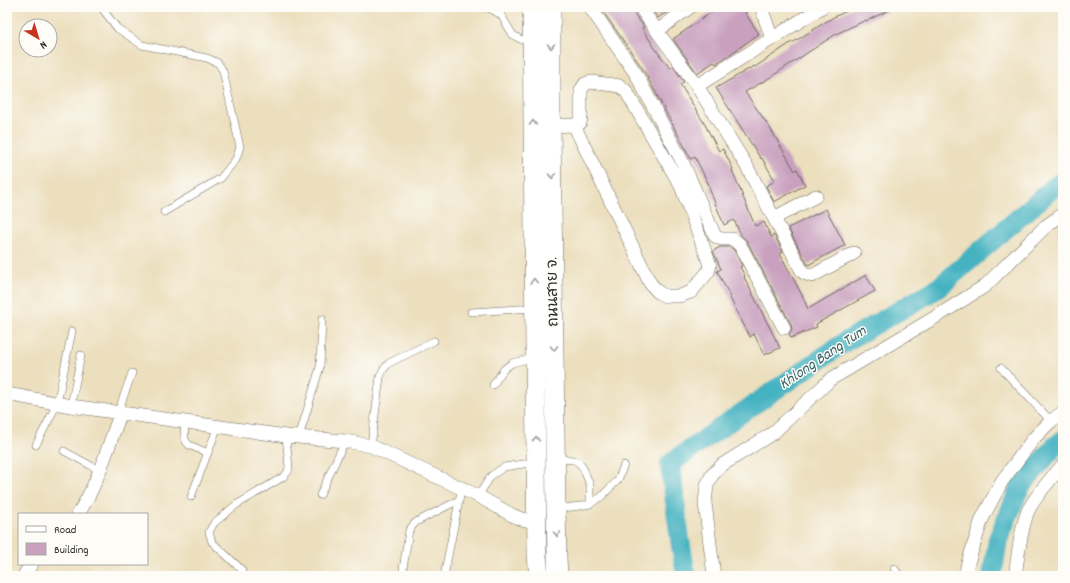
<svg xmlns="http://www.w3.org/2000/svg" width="1070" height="583" font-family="Dekko,'Playpen Sans Thai',sans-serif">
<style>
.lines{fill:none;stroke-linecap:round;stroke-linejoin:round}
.river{stroke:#44b2c1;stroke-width:20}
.building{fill:#c9a1bf}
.service-casing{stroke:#6f6a5e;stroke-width:8}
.minor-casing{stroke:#6f6a5e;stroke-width:14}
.secondary-casing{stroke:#6f6a5e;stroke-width:20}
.service{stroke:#fff;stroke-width:7}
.minor{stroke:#fff;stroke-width:13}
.secondary{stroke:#fff;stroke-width:19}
.oneway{stroke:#a0a0a0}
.labels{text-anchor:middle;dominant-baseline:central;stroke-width:3;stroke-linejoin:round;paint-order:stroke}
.street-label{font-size:15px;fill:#2b2b2b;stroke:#fdfcf7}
.water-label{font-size:16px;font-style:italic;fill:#356167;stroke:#fdfcf7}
</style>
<rect width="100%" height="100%" fill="#fdfcf7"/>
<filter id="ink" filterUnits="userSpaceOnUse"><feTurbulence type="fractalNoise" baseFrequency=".025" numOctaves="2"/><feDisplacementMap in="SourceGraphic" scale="8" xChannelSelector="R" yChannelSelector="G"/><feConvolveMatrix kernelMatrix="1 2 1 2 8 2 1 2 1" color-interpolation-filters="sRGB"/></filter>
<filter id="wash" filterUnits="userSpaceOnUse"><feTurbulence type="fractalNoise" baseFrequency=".012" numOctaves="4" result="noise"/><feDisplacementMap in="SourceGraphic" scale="16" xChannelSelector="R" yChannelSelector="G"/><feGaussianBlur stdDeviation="0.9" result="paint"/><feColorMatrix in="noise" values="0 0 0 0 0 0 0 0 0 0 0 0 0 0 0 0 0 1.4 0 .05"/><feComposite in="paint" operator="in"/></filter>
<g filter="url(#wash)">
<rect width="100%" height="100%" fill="#ecdfbe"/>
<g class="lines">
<path class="river" d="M 686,576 L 680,540 L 670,464 L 723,426 L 845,342 L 938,288 L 1054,187 L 1063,181
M 992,576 L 998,539 L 1020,487 L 1054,447 L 1063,440"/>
</g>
<g id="blocks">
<path class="building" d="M 600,7 L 632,7 L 633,12 L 644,27 L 642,28 L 656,50 L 669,67 L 670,68 L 673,66 L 684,82 L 680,84 L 704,123 L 719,151 L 723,149 L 733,169 L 732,170 L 755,226 L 764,222 L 771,237 L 774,235 L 783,252 L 780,254 L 802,295 L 808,309 L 866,275 L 875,291 L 816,324 L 817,327 L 791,338 L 789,334 L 792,329 L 791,324 L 747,241 L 741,235 L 734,220 L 724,225 L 709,188 L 710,187 L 695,157 L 691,159 L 643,69 Z
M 650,7 L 674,7 L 658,18 Z
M 719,7 L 753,7 L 745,13 L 759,34 L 716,64 L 714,62 L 697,73 L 673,39 Z
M 855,7 L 896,7 L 866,21 L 866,20 L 836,34 L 766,80 L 745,92 L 770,128 L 795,171 L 797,169 L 805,185 L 774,202 L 766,186 L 775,181 L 762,158 L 761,159 L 716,88 L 754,66 L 755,67 L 792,42 L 792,43 L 832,18 Z
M 826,209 L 845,245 L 808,265 L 788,228 Z
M 720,247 L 730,247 L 734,250 L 742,266 L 740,267 L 745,276 L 744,277 L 780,348 L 764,355 L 754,334 L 750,337 L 729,296 L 730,296 L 717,271 L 721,269 L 713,251 Z"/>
</g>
</g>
<g filter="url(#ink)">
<use href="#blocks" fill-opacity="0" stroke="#6f6a5e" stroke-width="1"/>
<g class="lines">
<defs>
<path id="service" d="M 101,7 L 117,28 L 142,45 L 207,58 L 218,63 L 223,71 L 240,147 L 236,159 L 221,178 L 164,212
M 485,7 L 493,10 L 501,15 L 513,35 L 520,39 L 532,42
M 471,312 L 533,308
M 1001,368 L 1051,421
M 493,385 L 504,369 L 512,363 L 535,357
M 71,406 L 81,355
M 118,412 L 132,373
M 184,422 L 185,440 L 189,445 L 208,453
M 299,437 L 320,367 L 322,319
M 36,445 L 57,404 L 72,331
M 371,446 L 380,377 L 383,370 L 389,363 L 434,341
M 64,451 L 99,470
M 556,459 L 574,460 L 578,462 L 583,468 L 590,485 L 590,504
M 320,495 L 345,441
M 478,496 L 491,476 L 504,467 L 536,462
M 191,497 L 218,426
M 556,509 L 580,506 L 590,504 L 601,497 L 618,480 L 624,465
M 894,568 L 900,576
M 242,570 L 212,542 L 209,532 L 214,523 L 236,505 L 283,477 L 288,472 L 289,467 L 286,436
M 402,576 L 409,530 L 416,522 L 459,500
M 444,576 L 460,496"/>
<path id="minor" d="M 590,7 L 636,74 L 683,163 L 715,236 L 721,239 L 733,239 L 740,245 L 784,328
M 640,7 L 657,31 L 697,86 L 746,165 L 802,271 L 804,273 L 812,276 L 854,253
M 761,7 L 772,39
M 657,31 L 690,7
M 697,86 L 822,7
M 551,126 L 574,125 L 580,123 L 581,117 L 581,90 L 585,84 L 591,82 L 620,86 L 626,91 L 681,186 L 710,265 L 708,272 L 691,292 L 680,296 L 665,296 L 658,292 L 650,283 L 574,125
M 774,218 L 816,196
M 7,394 L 71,406 L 286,436 L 345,441 L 371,446 L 478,496 L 512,515 L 521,519 L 537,522
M 78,514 C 98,484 108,446 121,412
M 24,576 L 28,569 L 32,564
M 714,576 L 705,503 L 707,485 L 712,475 L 722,465 L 773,433 L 831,379 L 939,315 L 985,286 L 1046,226 L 1063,214
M 966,576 L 967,566 L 982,519 L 1002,481 L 1034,438 L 1051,421 L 1063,412
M 1015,576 C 1018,557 1021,523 1030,507 C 1039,492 1051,478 1063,465"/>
<path id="secondary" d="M 532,7 L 536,462 L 537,555 L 539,576
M 551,7 L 551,126 L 556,509 L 557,557 L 558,576"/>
</defs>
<use href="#service" class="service-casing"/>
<use href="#minor" class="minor-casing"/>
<use href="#secondary" class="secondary-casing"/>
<use href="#service" class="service"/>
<use href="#minor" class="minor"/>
<use href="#secondary" class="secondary"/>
</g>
<defs><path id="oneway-chevron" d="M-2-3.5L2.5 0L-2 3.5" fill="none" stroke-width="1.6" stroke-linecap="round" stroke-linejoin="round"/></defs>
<g class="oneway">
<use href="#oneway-chevron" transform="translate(551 46) rotate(90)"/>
<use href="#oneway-chevron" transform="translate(533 123) rotate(-91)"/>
<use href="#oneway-chevron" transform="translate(552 176) rotate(89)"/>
<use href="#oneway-chevron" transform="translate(534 281) rotate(-91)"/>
<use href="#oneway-chevron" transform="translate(554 348) rotate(89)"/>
<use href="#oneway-chevron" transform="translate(536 439) rotate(-90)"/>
<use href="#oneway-chevron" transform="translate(557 534) rotate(89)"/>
</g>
</g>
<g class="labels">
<g class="street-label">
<text transform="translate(554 292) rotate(-91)">ถนนสาย จ.</text>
</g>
<g class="water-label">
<text transform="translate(823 358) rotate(-34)">Khlong Bang Tum</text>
</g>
</g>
<rect width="1070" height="583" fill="none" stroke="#fdfcf7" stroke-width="24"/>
<rect x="18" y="513" width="130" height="52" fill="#fdfcf7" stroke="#a9a8a5"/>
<rect x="26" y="526" width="20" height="6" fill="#ffffff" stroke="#a9a8a5"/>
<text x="54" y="533" font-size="12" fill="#2b2b2b">Road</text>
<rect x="26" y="543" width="20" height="12" fill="#c9a1bf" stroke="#a9a8a5"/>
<text x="54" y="553" font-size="12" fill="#2b2b2b">Building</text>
<g transform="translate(38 38) rotate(142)"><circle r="19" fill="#fdfcf7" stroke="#a9a8a5"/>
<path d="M0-3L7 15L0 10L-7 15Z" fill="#c8321e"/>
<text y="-6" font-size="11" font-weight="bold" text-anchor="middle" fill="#2b2b2b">N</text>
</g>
</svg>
